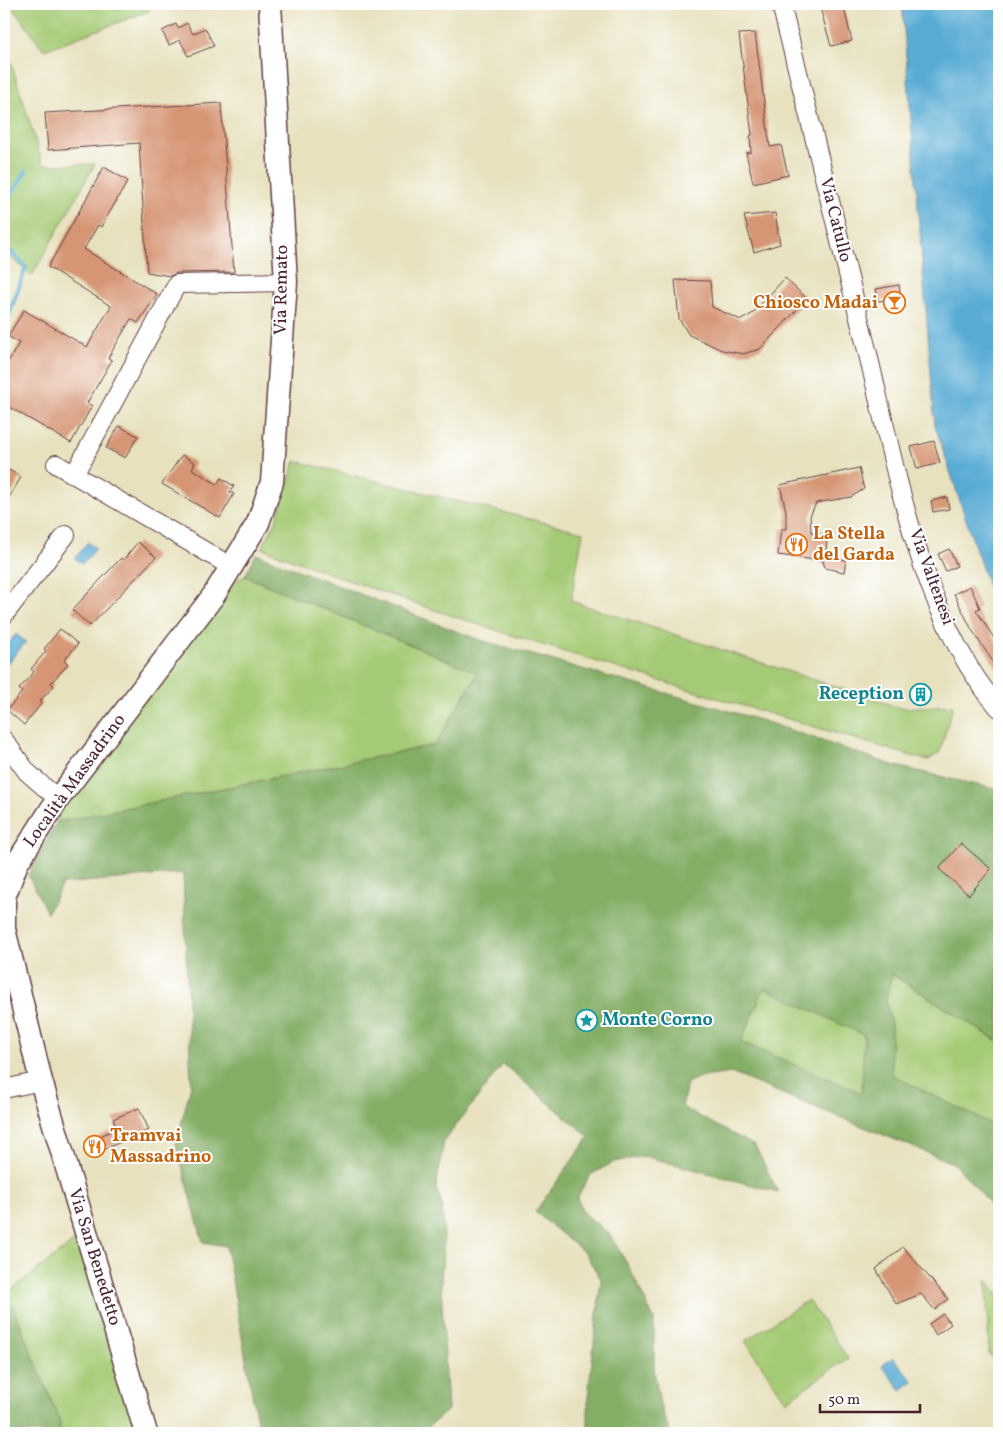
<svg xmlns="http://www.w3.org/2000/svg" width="1003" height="1437" font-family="Vollkorn,serif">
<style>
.green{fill:#a5ca74;stroke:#787450}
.forest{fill:#84ae66;stroke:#676648;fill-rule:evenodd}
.water{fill:#58acd4;stroke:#516680}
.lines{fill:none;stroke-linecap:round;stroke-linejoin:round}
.stream{stroke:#58acd4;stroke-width:4}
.building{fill:#d69675}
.minor-casing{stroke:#623c41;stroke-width:20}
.major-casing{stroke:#623c41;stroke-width:25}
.minor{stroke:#fff;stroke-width:18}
.major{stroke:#fff;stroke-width:22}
.labels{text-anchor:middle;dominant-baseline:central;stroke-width:4;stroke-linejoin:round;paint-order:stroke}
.street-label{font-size:18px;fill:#4a1f2b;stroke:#fff}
.food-label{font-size:18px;font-weight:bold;fill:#c56008;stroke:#fff;text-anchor:start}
.culture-label{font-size:18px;font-weight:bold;fill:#0d838f;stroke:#fff;text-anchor:end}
</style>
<rect width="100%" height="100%" fill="#fff"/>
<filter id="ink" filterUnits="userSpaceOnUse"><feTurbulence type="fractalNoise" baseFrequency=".02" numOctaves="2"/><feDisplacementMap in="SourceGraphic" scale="10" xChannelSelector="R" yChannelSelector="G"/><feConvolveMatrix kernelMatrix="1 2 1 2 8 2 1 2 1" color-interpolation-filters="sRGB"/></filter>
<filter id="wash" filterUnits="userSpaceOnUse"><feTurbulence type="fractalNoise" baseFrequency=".0096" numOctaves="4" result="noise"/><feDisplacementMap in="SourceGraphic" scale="20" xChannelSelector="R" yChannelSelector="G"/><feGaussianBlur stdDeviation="1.12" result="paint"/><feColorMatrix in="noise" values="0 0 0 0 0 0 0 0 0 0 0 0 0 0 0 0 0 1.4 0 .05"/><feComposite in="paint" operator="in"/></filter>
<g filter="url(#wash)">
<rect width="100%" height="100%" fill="#e7e1be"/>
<path class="green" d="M 10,4 L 147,4 L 149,11 L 44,50 Z
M 11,62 L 43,165 L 95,164 L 32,276 L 4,252 L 4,67 Z
M 295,461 L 583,532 L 571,601 L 901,708 L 953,705 L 940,752 L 929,760 L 918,758 C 698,691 476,631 262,548 L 276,521 Z
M 245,576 L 478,673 L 435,745 L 57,822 L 61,804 L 235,581 Z
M 891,974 L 999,1042 L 999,1128 L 892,1075 L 891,1026 L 886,999 Z
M 764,987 L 864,1035 L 862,1094 L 741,1042 Z
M 80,1237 L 137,1433 L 61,1433 L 59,1419 L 7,1293 Z
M 986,1279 L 999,1296 L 999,1368 L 989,1353 Z
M 808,1300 L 848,1358 L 786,1401 L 745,1341 Z"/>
<path class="forest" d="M 256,554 L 477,639 L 764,721 L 892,765 L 999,790 L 999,1042 L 892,974 L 886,999 L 891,1026 L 892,1075 L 999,1128 L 999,1238 L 989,1202 L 955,1164 L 731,1073 L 697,1078 L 687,1083 L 682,1107 L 755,1146 L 778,1192 L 644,1156 L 614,1162 L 590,1175 L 577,1198 L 584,1214 L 609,1233 L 629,1267 L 654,1319 L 654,1370 L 661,1409 L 670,1433 L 588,1433 L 588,1397 L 601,1279 L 584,1252 L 535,1212 L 589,1137 L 503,1064 L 444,1141 L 436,1188 L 442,1205 L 444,1236 L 441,1283 L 448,1410 L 421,1433 L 259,1433 L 226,1246 L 203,1242 L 176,1144 L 191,1085 L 183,873 L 62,884 L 47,913 L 28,875 L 57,822 L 435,745 L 478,673 L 245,576 ZM 764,988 L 864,1035 L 862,1093 L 741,1042 Z
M 4,1292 L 7,1293 L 59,1419 L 61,1433 L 4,1433 Z"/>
<path class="water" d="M 902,4 L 999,4 L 999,593 L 990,592 L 935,426 Z
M 88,542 L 96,549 L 82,564 L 75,558 Z
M 16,634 L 26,642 L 8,663 L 4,660 L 4,649 Z
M 893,1357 L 913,1381 L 901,1390 L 882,1366 Z"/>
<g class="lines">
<path class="stream" d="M 4,206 L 26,171
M 4,245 L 26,267 L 4,329"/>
</g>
<g id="blocks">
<path class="building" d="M 819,4 L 843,4 L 852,41 L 831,46 Z
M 187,23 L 193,34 L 205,28 L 214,46 L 188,56 L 180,40 L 169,45 L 162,31 L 176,24 L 178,28 Z
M 755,33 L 770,147 L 781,145 L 788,175 L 753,183 L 746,153 L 751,152 L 750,136 L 752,135 L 739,34 Z
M 221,103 L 234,272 L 177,273 L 170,276 L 147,272 L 139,143 L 48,150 L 45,113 Z
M 104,167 L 128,181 L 101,227 L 98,225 L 84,249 L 157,294 L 138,323 L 131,319 L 108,358 L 112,360 L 87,403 L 92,406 L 71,443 L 4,404 L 4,369 L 19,343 L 8,336 L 24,310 L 87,347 L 111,306 L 48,267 Z
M 775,213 L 780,244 L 754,252 L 744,216 Z
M 785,278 L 807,299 L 760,349 L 743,354 L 722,350 L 689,335 L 679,319 L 675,280 L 710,281 L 712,307 L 741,320 L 752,314 Z
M 899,285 L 901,298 L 878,301 L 876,289 Z
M 119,426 L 138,436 L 125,458 L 106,448 Z
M 934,441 L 940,463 L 917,469 L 911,447 Z
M 182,455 L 195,463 L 192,469 L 217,484 L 221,478 L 234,486 L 230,492 L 234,494 L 220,518 L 162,484 Z
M 4,467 L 21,477 L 4,506 Z
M 859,468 L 864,489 L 851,497 L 816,503 L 810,516 L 811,532 L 828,535 L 825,556 L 846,560 L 844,572 L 825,568 L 823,561 L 778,555 L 781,529 L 786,529 L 786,511 L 780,485 Z
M 947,497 L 949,509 L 933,512 L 931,501 Z
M 138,542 L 156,557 L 90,626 L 72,610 L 121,558 L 123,560 Z
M 949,549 L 957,566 L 946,571 L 938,554 Z
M 970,586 L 980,608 L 976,610 L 999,646 L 999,671 L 972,630 L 954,594 Z
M 60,629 L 78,644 L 64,660 L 68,664 L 51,683 L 54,686 L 40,701 L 42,703 L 24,725 L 7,710 L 22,692 L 19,689 L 34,672 L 31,669 L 46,651 L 44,649 Z
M 913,686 L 930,691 L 927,702 L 910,697 Z
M 961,843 L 991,869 L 969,895 L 939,869 Z
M 139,1108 L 149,1130 L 93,1154 L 88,1142 L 117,1128 L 113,1119 Z
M 903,1247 L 948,1299 L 935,1310 L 921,1294 L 896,1304 L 876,1269 Z
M 943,1314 L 951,1324 L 936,1335 L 929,1324 Z"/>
</g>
</g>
<g filter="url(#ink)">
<use href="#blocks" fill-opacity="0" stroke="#623c41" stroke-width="1"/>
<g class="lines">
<defs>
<path id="minor" d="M 781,4 C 809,118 837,232 866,346 C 894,460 920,618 999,708
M 56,464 L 232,567
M 74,475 L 177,284 L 286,282
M 4,615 L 66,535
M 4,740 L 27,772 L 58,799
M 4,1089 L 41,1081"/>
<path id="major" d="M 146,1433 L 41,1081 L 4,929 L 4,897 L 17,863 L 58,799 L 214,595 L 258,523 L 272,482 L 286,282 L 270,4"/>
</defs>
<use href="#minor" class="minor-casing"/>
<use href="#major" class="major-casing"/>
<use href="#minor" class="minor"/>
<use href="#major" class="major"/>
</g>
</g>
<defs>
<symbol id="bar-ring" viewBox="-11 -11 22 22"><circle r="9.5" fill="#fff" stroke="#e8710a" stroke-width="1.5"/><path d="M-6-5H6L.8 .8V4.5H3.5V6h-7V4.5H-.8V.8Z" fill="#e8710a"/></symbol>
<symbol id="restaurant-ring" viewBox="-11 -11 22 22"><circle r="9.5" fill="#fff" stroke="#e8710a" stroke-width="1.5"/><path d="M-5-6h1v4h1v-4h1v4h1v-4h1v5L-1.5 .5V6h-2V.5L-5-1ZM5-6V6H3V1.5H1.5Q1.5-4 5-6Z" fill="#e8710a"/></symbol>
<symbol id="building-ring" viewBox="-11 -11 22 22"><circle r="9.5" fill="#fff" stroke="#0f9aa8" stroke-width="1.5"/><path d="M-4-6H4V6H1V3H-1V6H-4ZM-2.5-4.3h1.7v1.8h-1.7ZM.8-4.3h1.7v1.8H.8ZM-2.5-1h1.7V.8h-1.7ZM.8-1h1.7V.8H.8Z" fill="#0f9aa8"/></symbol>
<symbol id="sight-ring" viewBox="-11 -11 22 22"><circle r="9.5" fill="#fff" stroke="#0f9aa8" stroke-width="1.5"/><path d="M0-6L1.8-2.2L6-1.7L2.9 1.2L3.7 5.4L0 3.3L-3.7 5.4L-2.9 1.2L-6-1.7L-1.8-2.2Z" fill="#0f9aa8"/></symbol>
</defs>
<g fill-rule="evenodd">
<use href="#bar-ring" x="882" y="290" width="25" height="25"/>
<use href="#restaurant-ring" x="784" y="532" width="25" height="25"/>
<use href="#building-ring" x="908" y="682" width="25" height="25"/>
<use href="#sight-ring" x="574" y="1008" width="25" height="25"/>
<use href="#restaurant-ring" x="82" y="1134" width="25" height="25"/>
</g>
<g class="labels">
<g class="street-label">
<text transform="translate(835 220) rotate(76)">Via Catullo</text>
<text transform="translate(282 290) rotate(-89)">Via Remato</text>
<text transform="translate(931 577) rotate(70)">Via Valtenesi</text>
<text transform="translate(75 781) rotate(-54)">Località Massadrino</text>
<text transform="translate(94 1257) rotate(73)">Via San Benedetto</text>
</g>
<g class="food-label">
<text x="878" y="303" text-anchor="end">Chiosco Madai</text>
<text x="813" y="534">La Stella<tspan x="813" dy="21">del Garda</tspan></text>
<text x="110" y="1136">Tramvai<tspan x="110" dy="21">Massadrino</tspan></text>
</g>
<g class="culture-label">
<text x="904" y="694">Reception</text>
<text x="602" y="1020" text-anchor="start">Monte Corno</text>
</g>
</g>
<rect width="1003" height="1437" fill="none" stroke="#fff" stroke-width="20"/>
<path d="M820 1404v8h100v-8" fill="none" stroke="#4a1f2b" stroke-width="2.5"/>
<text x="828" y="1404" font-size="15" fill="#4a1f2b" stroke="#ffffff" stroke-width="4" paint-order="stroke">50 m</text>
</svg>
